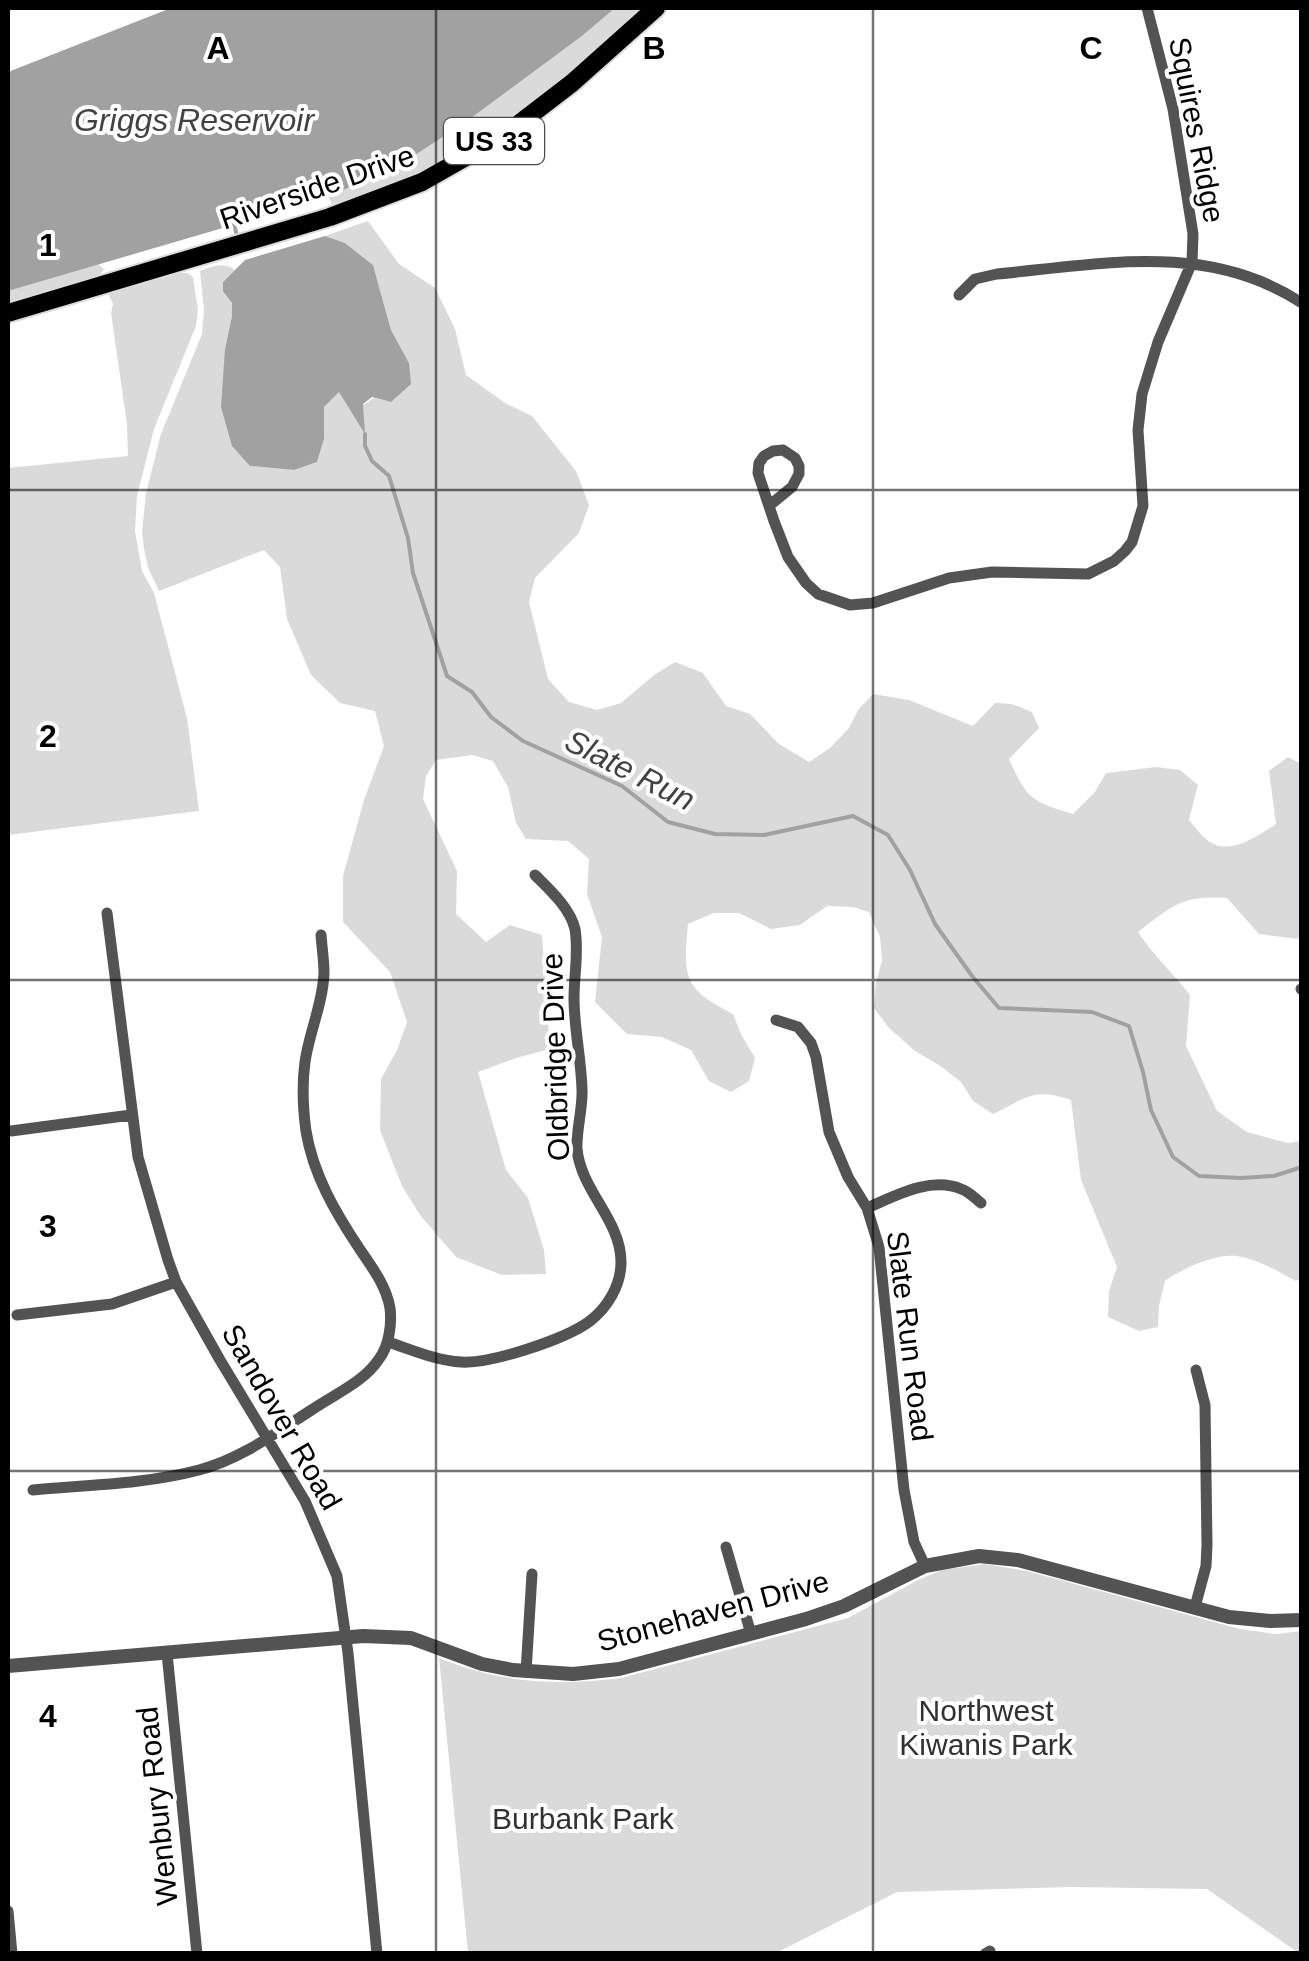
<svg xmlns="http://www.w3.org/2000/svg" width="1309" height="1961" font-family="Arial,sans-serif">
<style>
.green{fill:#dadada}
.water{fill:#a1a1a1}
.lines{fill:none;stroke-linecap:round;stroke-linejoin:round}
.stream{stroke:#a1a1a1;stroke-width:4}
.primary-casing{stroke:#dbdbdb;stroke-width:22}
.minor{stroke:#535353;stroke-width:11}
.tertiary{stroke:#535353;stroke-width:14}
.primary{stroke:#000;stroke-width:18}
.grid{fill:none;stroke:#000;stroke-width:2.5;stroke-opacity:0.55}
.labels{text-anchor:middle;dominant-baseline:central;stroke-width:8;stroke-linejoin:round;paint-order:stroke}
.shield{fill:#fff;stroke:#4c4c4c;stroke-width:2.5}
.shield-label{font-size:28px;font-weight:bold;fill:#000}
.street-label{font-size:30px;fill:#000;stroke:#fff}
.park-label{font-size:30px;fill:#313131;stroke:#fff}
.water-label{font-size:32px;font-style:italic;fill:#424242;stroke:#fff}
.grid-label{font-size:32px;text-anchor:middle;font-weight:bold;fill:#000;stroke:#fff;stroke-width:8;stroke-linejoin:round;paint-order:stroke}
</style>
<rect width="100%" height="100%" fill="#fff"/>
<path class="green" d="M 615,8 L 643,8 C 554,88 451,175 332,204 L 328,197 L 403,163 L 467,121 L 582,36 Z
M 368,221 L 399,264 L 435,288 L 455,329 L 466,375 L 505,403 L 532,416 L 576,471 L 589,505 L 579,533 L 535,578 L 529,602 L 548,679 L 569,702 L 597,710 L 621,703 L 654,675 L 675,662 L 703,673 L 726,706 L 750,714 L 779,744 L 809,762 L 830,748 L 849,728 L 858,710 L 873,694 L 909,700 L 973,726 L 995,703 L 1012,704 L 1032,712 L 1039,728 L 1009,759 C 1027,799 1031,801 1073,814 L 1095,792 L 1106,773 L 1156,767 L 1180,770 L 1198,785 L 1189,820 C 1194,826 1200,834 1206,839 C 1228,858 1256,837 1276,824 L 1269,771 L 1288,757 L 1301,764 L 1302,930 L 1298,939 L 1259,934 L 1227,898 C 1182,895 1172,906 1138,932 C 1154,956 1173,973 1190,995 L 1186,1046 L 1217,1111 L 1247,1132 L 1288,1143 L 1301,1141 L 1301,1279 L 1296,1281 C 1279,1272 1261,1261 1242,1257 C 1220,1251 1183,1268 1165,1281 L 1159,1306 L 1158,1327 L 1139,1331 L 1108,1317 L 1109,1291 L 1117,1267 L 1081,1180 L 1071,1100 C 1033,1087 1027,1098 993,1114 L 973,1101 L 961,1082 L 939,1065 L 915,1051 L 889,1028 L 874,1008 L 876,983 L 882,960 L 880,937 L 869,912 L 853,907 L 827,906 L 800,925 L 771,929 L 739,913 L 714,913 L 688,924 C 683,977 683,989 733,1014 L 742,1036 L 755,1058 L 749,1081 L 731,1092 L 709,1081 L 691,1050 L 662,1037 L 627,1034 L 595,1002 L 602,937 L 587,894 L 589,859 L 568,841 L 526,839 L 516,823 L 508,787 L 493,761 L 472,755 L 436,760 L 426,776 L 423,799 L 457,871 L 456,914 L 486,942 L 510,925 L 542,935 L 550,1049 L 516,1058 L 478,1072 L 506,1170 L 528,1198 L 544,1250 L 546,1274 L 502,1275 L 456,1257 L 420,1215 L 402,1186 L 380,1130 L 381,1079 L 397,1050 L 407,1022 L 390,972 L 343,922 L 343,876 L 364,800 L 384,746 L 375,711 L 340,703 L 311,675 L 287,619 L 280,567 L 264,550 L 159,591 L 148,568 L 144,549 L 142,532 L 146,493 L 161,434 L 202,334 L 204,310 L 200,271 C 211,267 224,261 235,270 L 223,282 L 232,303 L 232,316 L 225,349 L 250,466 L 294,470 L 317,462 L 324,439 L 324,407 L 340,391 L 364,432 L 363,405 L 374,398 L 391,402 L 409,363 L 391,330 L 373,265 L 345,243 L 325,236 Z
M 98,264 L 104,269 L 99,276 L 8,302 L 8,291 Z
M 180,273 L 188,273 L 193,277 L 198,310 L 196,326 L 154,429 L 137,496 L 135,531 L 142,571 L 154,593 L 187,718 L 199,811 L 8,835 L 8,468 L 128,456 L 127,424 L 111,313 L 113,304 L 108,293 Z
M 985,1564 L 1027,1571 L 1240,1629 L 1276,1634 L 1301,1631 L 1301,1952 L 1297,1952 L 1207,1889 L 1071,1887 L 897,1892 L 776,1953 L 468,1953 L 439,1658 C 501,1683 555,1686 621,1678 L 848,1618 L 918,1580 L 942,1570 Z"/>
<path class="water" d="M 171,8 L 615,8 L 582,36 L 467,121 L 403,163 L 328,197 L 8,291 L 8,72 Z
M 325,236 L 345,243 L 373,265 L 391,330 L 409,363 L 411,384 L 391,402 L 372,397 L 363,404 L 365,434 L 339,392 L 324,407 L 324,439 L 317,462 L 294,470 L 250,466 L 232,446 L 221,407 L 225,349 L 232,316 L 232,303 L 223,291 L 223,282 L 245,260 Z"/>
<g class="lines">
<path class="stream" d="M 233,220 L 238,240
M 365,434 L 365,446 L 372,461 L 389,476 L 408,538 L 413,573 L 447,676 L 472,692 L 491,717 L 523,741 L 622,786 L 668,822 L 715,834 L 764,835 L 853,816 L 888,835 L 910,870 L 935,924 L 972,976 L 999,1008 L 1092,1012 L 1129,1026 L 1143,1072 L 1151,1110 L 1173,1157 L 1199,1176 L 1241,1178 L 1274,1176 L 1302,1167"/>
<defs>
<path id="primary" d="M 8,313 L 330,217 L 422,182 L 503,136 L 572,83 L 656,8"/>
</defs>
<use href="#primary" class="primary-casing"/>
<path class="minor" d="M 959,295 L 975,279 L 997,274 C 1102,264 1207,241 1302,303
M 770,505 L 792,487 L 799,474 L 799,466 L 795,458 L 783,450 L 773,451 L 764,456 L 759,463 L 758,473 L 774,521 L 788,557 L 806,583 L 818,594 L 850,605 L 873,603 L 949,578 L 992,572 L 1088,574 L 1114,561 L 1125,551 L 1132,542 L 1143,506 L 1138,430 L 1142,394 L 1158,342 L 1192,262 L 1193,234 L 1173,109 L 1147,8
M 107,913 L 138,1157 L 168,1260 L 176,1282 L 220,1360 L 305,1501 L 337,1576 L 348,1653 L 377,1954
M 1301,989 L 1302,989
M 776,1020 L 798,1027 L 811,1043 L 816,1057 L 829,1132 L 848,1177 L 867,1208 L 879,1247 L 904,1490 L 914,1542 L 925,1566
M 11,1131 L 131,1115
M 867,1208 C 895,1196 931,1176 961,1189 C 968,1191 975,1198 981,1203
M 17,1315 L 112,1304 L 176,1282
M 388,1342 C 410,1349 437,1361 461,1362 C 491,1364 566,1339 590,1321 C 608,1307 621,1285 621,1262 C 621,1220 581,1191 577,1149 C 576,1130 583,1109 582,1089 C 581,1058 574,1028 574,998 C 574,975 579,952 575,929 C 570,908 550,890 535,875
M 33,1490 C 88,1485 146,1484 199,1470 C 241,1459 277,1432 313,1409 C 335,1394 364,1382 379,1359 C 389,1346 392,1324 390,1308 C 386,1285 371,1266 359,1248 C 335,1212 313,1174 306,1131 C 303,1109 302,1084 305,1062 C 309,1033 323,1003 324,973 C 324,961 322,948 321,935
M 726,1547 L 751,1634
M 1195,1607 L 1206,1566 L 1207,1545 L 1205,1405 L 1196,1370
M 167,1653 L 197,1954
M 526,1672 L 532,1574
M 8,1911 L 12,1954
M 985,1954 L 990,1951"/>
<path class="tertiary" d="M 8,1666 L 363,1636 L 411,1638 L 482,1664 L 513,1670 L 573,1674 L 619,1669 L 806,1619 L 844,1606 L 925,1566 L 979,1556 L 1018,1560 L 1229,1617 L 1270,1621 L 1302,1620"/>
<use href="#primary" class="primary"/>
</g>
<path class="grid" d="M 436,8 L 436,1954M 873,8 L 873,1954M 8,490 L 1302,490M 8,980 L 1302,980M 8,1471 L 1302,1471"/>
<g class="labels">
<rect class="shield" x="444" y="118" width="100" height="46" rx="8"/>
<g class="shield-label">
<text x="494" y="141">US 33</text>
</g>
<g class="street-label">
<text transform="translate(1197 130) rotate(79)">Squires Ridge</text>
<text transform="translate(317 187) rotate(-19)">Riverside Drive</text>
<text transform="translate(555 1057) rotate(-92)">Oldbridge Drive</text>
<text transform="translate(910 1336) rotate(83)">Slate Run Road</text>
<text transform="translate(282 1417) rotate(60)">Sandover Road</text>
<text transform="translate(713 1611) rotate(-15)">Stonehaven Drive</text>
<text transform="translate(157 1806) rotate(-96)">Wenbury Road</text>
</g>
<g class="park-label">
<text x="986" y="1710">Northwest<tspan x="986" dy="34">Kiwanis Park</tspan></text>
<text x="583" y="1818">Burbank Park</text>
</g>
<g class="water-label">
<text x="194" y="120">Griggs Reservoir</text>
<text transform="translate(630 770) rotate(27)">Slate Run</text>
</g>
</g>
<g class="grid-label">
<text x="218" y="59">A</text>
<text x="654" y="59">B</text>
<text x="1091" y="59">C</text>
<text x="48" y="256">1</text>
<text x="48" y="747">2</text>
<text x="48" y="1237">3</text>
<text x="48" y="1727">4</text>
</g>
<rect width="1309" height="1961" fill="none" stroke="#000000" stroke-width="20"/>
</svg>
